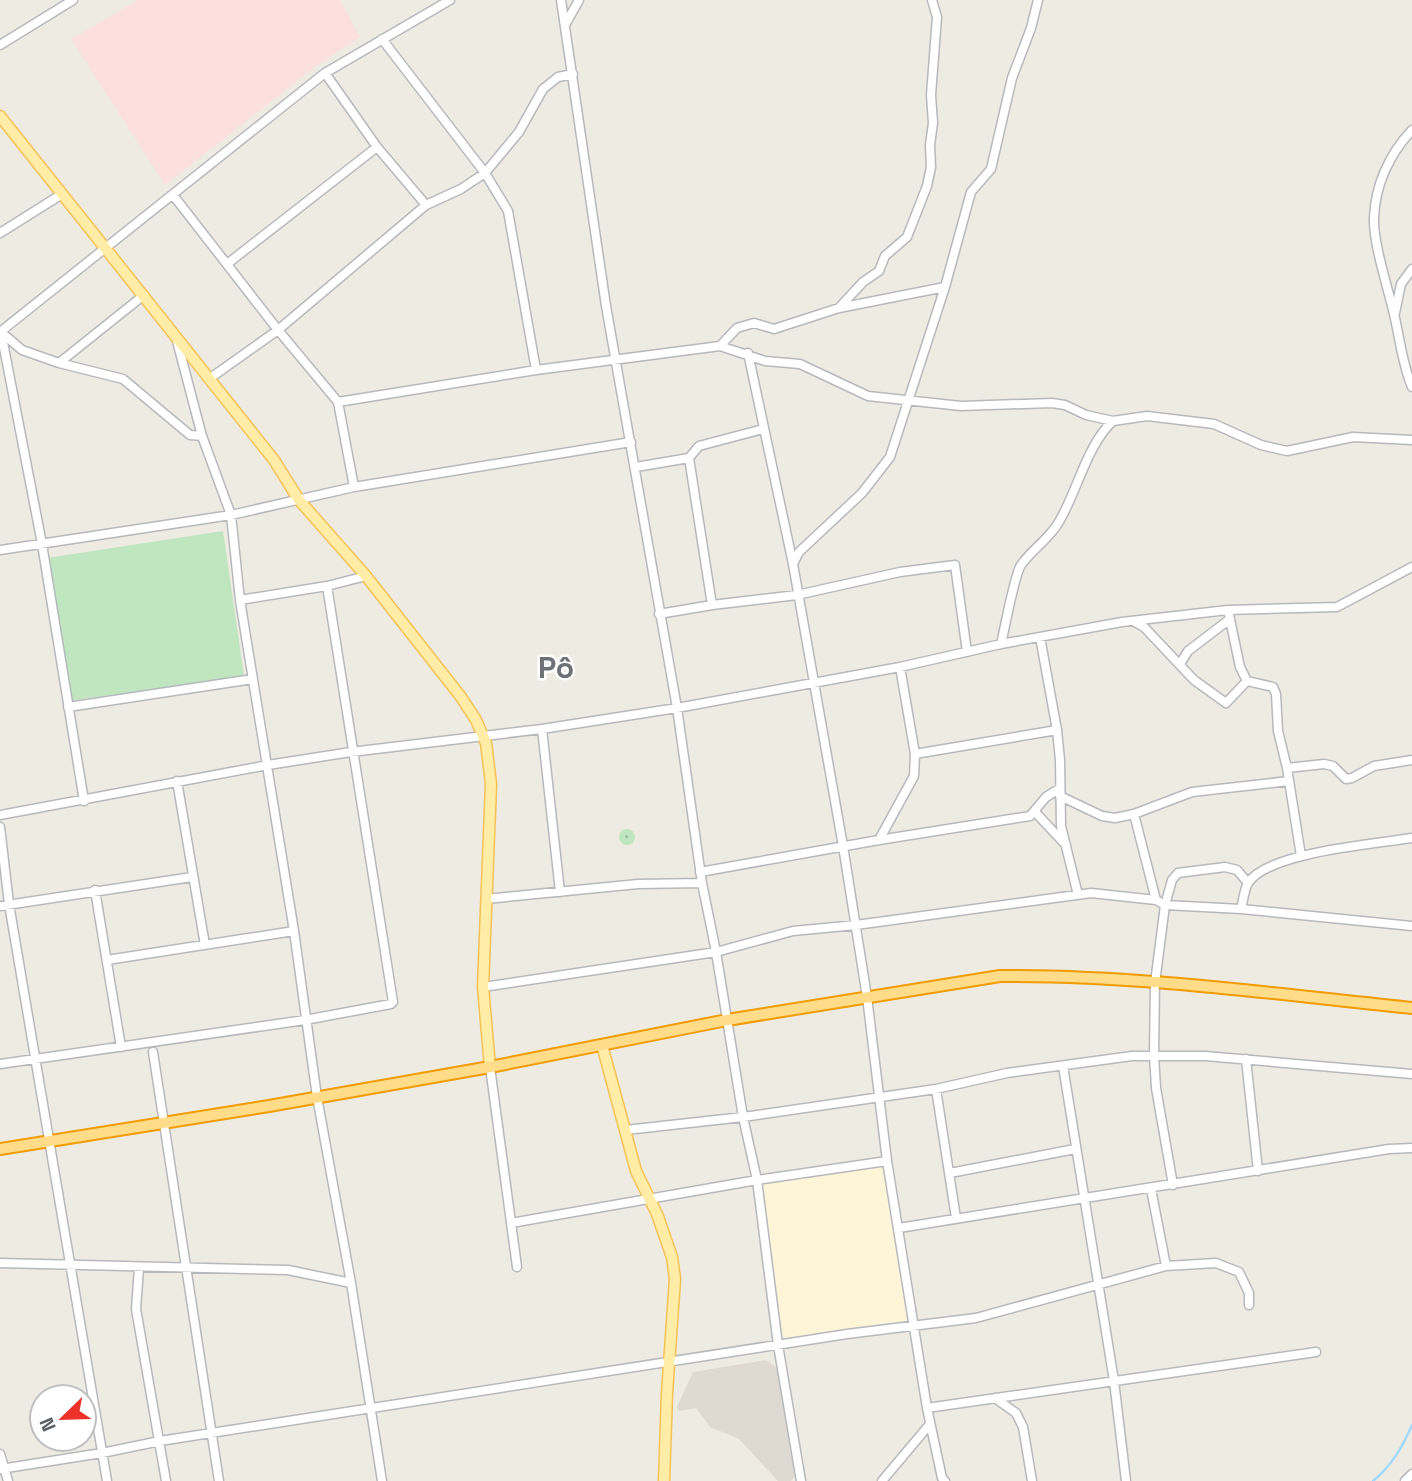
<svg xmlns="http://www.w3.org/2000/svg" width="1412" height="1481" font-family="'Space Grotesk',sans-serif">
<style>
.commercial{fill:#fef4d7}
.education{fill:#dedad1}
.medical{fill:#fbe0de}
.garden{fill:url(#garden-dots)}
.pitch{fill:#c0e6bf}
.lines{fill:none;stroke-linecap:round;stroke-linejoin:round}
.stream{stroke:#a2daff;stroke-width:2.5}
.minor-casing{stroke:#b5b9bd;stroke-width:11}
.major-casing{stroke:#f3c156;stroke-width:13}
.highway-casing{stroke:#f19b00;stroke-width:14}
.minor{stroke:#fff;stroke-width:8}
.major{stroke:#ffeda7;stroke-width:10}
.highway{stroke:#fedc89;stroke-width:10}
.labels{text-anchor:middle;dominant-baseline:central;stroke-width:5;stroke-linejoin:round;paint-order:stroke}
.district-label{font-size:30px;font-weight:bold;fill:#6c7176;stroke:#fff}
</style>
<defs>
<pattern id="garden-dots" width="8" height="8" patternUnits="userSpaceOnUse" patternTransform="scale(1.75)"><rect width="8" height="8" fill="#c0e6bf"/><path d="M2 2h.1M6 6h.1" fill="none" stroke="#9fbe9f" stroke-width="1.8" stroke-linecap="round"/></pattern>
</defs>
<rect width="100%" height="100%" fill="#eeebe3"/>
<path class="commercial" d="M 885,1166 L 910,1321 L 783,1340 L 762,1184 Z"/>
<path class="education" d="M 766,1360 L 777,1368 L 795,1476 L 791,1481 L 778,1481 L 739,1439 L 710,1427 L 696,1408 L 679,1411 L 677,1407 L 693,1372 Z"/>
<path class="medical" d="M 138,0 L 340,0 L 360,37 L 315,67 L 165,185 L 71,39 Z"/>
<path class="garden" d="M619 837a8 8 0 1 1 16 0a8 8 0 1 1-16 0Z"/>
<path class="pitch" d="M 223,531 L 244,676 L 68,701 L 47,558 Z"/>
<g class="lines">
<path class="stream" d="M 1373,1481 C 1392,1465 1402,1448 1412,1425"/>
<defs>
<path id="minor" d="M 561,0 L 606,306 L 677,708 L 702,883 L 716,952 L 743,1117 L 757,1180 L 778,1345 L 801,1481
M 565,25 L 579,0
M 382,39 L 485,173 L 508,211 L 536,370
M 0,45 L 73,0
M 325,73 L 377,147 L 426,205
M 1412,130 C 1390,153 1375,185 1374,218 C 1373,243 1388,288 1394,314 C 1400,339 1402,363 1412,387
M 173,195 L 278,330 L 338,402
M 0,233 L 62,194
M 227,264 L 377,147
M 839,308 L 863,282 L 879,271 L 885,256 L 907,237 L 927,186 L 931,167 L 930,145 L 933,123 L 931,95 L 937,17 L 932,0
M 1395,313 L 1401,284 L 1412,269
M 0,332 L 325,73 L 450,0
M 1,332 L 42,544 L 84,801
M 1,332 L 22,350 L 59,363 L 123,379 L 190,435 L 202,436
M 177,341 L 202,436 L 231,515 L 240,600 L 294,931 L 317,1097 L 351,1283 L 382,1481
M 720,346 L 737,328 L 754,323 L 774,329 L 839,308 L 945,287
M 748,353 L 793,564 L 843,846 L 867,997 L 887,1161 L 927,1408 L 1316,1352
M 59,363 L 144,295
M 209,379 L 278,330 L 426,205 L 461,189 L 485,173 L 519,132 L 543,89 L 558,77 L 573,74
M 689,458 L 712,605
M 636,467 L 689,458 L 699,446 L 763,429
M 354,487 L 338,402 L 536,370 L 720,346 L 765,361 L 800,364 L 868,396 L 961,406 L 1052,403 L 1065,405 L 1086,415 L 1113,421 L 1147,416 L 1214,424 L 1261,445 L 1287,451 L 1353,437 L 1412,440
M 0,550 L 231,515 L 354,487 L 631,442
M 793,564 L 799,552 L 862,493 L 890,457 L 945,287 L 971,192 L 991,169 L 1012,78 L 1031,28 L 1038,0
M 240,600 L 327,586 L 366,576
M 1228,610 L 1240,667 L 1247,681 L 1273,687 L 1276,694 L 1278,731 L 1287,768 L 1301,856
M 659,614 L 712,605 L 797,595 L 900,572 L 955,565 L 967,652
M 1133,621 L 1144,627 L 1194,680 L 1226,703 L 1247,681
M 1040,637 L 1057,730 L 1060,760 L 1061,826 L 1078,895
M 1001,644 C 1005,628 1014,576 1021,565 C 1032,549 1051,538 1060,520 C 1077,491 1088,443 1113,421
M 1180,664 L 1188,651 L 1230,619
M 68,707 L 253,679
M 542,729 L 560,892
M 915,754 L 1057,730
M 1287,768 L 1324,764 L 1333,766 L 1346,779 L 1352,778 L 1374,766 L 1412,760
M 177,781 L 205,945
M 1060,796 L 1102,816 L 1115,818 L 1134,814 L 1192,792 L 1289,781
M 1035,812 L 1066,845
M 1134,814 L 1156,900
M 0,815 L 268,765 L 351,752 L 542,729 L 677,708 L 900,667 L 1001,644 L 1122,622 L 1228,610 L 1337,607 L 1412,567
M 0,827 L 9,904 L 107,1481
M 879,840 L 914,776 L 915,754 L 900,667
M 700,872 L 879,840 L 1030,816 L 1046,797 L 1059,789
M 95,890 L 121,1047
M 486,899 L 638,884 L 702,883
M 0,906 L 192,877
M 1241,909 C 1243,902 1244,890 1248,883 C 1268,852 1375,844 1412,838
M 107,960 L 294,931
M 483,987 L 716,952 L 793,931 L 856,925 L 1091,893 L 1156,900 L 1165,905 L 1241,909 L 1412,926
M 153,1052 L 219,1481
M 1246,1059 L 1258,1171
M 0,1064 L 305,1020 L 391,1004 L 393,1002 L 327,586
M 1063,1066 L 1114,1381 L 1126,1481
M 490,1067 L 517,1267
M 936,1089 L 956,1218
M 626,1130 L 743,1117 L 936,1089 L 1007,1073 L 1132,1056 L 1205,1056 L 1412,1074
M 950,1173 L 1075,1149
M 1173,1185 L 1156,1088 L 1154,1055 L 1155,983 L 1165,905 L 1172,880 L 1178,873 L 1225,867 L 1237,870 L 1248,883
M 1151,1189 L 1166,1266
M 511,1223 L 757,1180 L 887,1161
M 899,1228 L 1389,1149 L 1412,1148
M 0,1263 L 288,1270 L 351,1283
M 139,1268 L 136,1309 L 166,1481
M 995,1398 L 1016,1413 L 1023,1427 L 1032,1481
M 927,1408 L 942,1478 L 945,1481
M 0,1454 L 8,1481
M 0,1469 L 102,1453 L 160,1441 L 847,1334 L 976,1318 L 1166,1266 L 1216,1263 L 1239,1272 L 1249,1293 L 1249,1305
M 882,1481 L 930,1424
M 1405,1481 L 1412,1474"/>
<path id="major" d="M 0,116 L 274,460 L 299,500 L 366,576 L 461,697 L 476,720 L 486,743 L 491,784 L 483,987 L 490,1067
M 602,1045 L 636,1171 L 657,1214 L 672,1257 L 675,1279 L 667,1393 L 664,1481"/>
<path id="highway" d="M 0,1149 L 269,1106 L 490,1067 L 727,1020 L 1000,976 C 1138,975 1276,994 1412,1008"/>
</defs>
<use href="#minor" class="minor-casing"/>
<use href="#major" class="major-casing"/>
<use href="#highway" class="highway-casing"/>
<use href="#minor" class="minor"/>
<use href="#major" class="major"/>
<use href="#highway" class="highway"/>
</g>
<g class="labels">
<g class="district-label">
<text x="556" y="667">Pô</text>
</g>
</g>
<g transform="translate(63 1418) rotate(247)"><circle r="33" fill="#ffffff" stroke="#bdbfc1" stroke-width="2"/>
<path d="M0-5L12 26L0 18L-12 26Z" fill="#ec322b"/>
<text y="-10" font-size="19" font-weight="bold" text-anchor="middle" fill="#5b5f64">N</text>
</g>
</svg>
